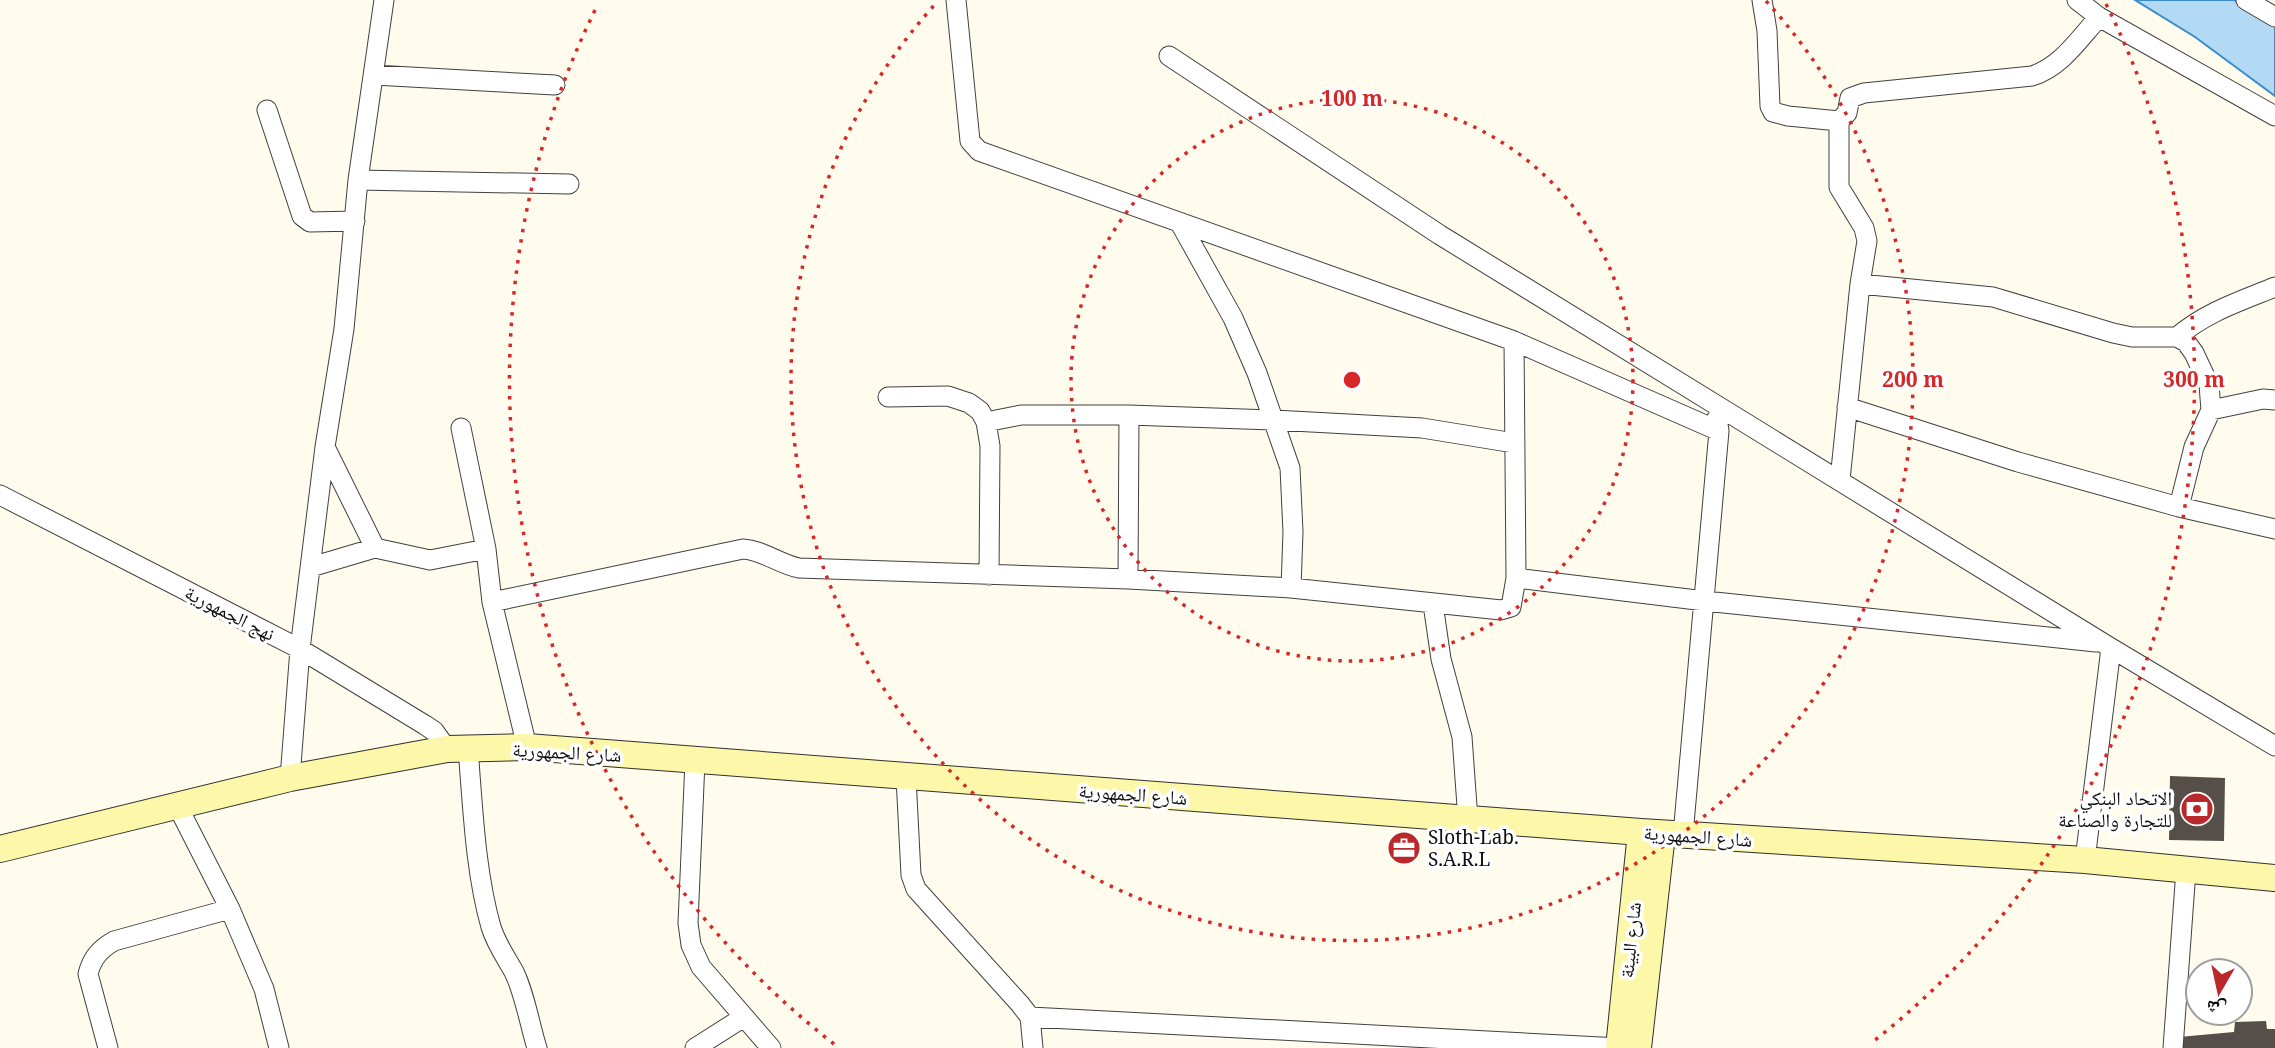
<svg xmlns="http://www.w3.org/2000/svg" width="2275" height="1048" font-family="'Noto Serif','Noto Naskh Arabic',serif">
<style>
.water{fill:#b3daf5;stroke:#3b8cca;stroke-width:2}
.building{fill:#554e49}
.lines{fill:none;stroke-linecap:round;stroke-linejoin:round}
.street-casing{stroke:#404040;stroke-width:21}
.secondary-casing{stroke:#2f2f2f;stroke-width:28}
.street{stroke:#fff;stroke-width:19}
.secondary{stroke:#fdf7a9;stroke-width:26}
.ring{fill:none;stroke:#d62828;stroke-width:3.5;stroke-dasharray:3.5 7}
.labels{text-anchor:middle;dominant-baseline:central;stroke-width:7;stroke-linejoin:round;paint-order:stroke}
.street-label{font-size:19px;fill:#0d0d0d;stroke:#fff}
.poi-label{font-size:19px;fill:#0d0d0d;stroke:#fff;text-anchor:end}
.centre{fill:#d62828;stroke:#fff;stroke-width:3.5}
.ring-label{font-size:21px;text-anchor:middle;font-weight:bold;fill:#d62828;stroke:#fff;stroke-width:7;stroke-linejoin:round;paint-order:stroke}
</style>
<rect width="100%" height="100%" fill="#fffced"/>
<path class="water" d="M 2135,0 L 2234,0 L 2275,25 L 2275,96 L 2195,37 Z"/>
<path class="building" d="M 2170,776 L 2225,778 L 2224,841 L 2169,840 Z
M 2266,1021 L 2267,1029 L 2275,1029 L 2275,1048 L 2179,1048 L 2179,1037 L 2234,1032 L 2235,1022 Z"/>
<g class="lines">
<defs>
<path id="street" d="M 956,0 L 970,141 L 979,151 L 1514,341 L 1719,431
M 1762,0 L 1767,31 L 1770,106 L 1773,112 L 1788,116 L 1839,121
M 2077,0 L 2099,17 L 2275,116
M 2246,0 L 2275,17
M 1169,56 L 1440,235 L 2111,648 L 2275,746
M 374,75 L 555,85
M 267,110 L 302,216 L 310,222 L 355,221
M 358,180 L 569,184
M 1180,223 L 1233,318 L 1257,373 L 1290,468 L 1293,532 L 1291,588
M 1860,284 L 1993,297 L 2113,333 L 2132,337 L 2177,337 L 2186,342 L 2194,353 L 2209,385 L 2211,410 L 2194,447 L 2179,507
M 2177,337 C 2206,312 2241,301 2275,287
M 888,397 L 948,396 L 969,403 L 980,411 L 986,422 L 990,446 L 989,575
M 1847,407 L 2018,462 L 2179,507 L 2275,529
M 2211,410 L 2263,399 L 2275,400
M 986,422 L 1021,415 L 1129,415 L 1274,420 L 1422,428 L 1514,443
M 461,428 L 486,549 L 492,602 L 527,747
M 325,447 L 375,548
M 1840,480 L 1860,284 L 1867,241 L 1864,228 L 1839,187 L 1839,121 L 1847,113 L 1850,98 L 1864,93 L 2032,76 C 2061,67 2079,39 2099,17
M 0,495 L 300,649 L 425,725 L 434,731 L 447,749
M 311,567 L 375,548 L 430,560 L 486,549
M 1516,578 L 1705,601 L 2096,642
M 1128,579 L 1129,415
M 492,602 L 743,549 C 763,550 779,564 799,568 L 1128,579 L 1291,588 L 1501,610 L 1511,607 L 1516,578 L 1514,341
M 1433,604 L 1441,659 L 1462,737 L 1468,820
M 468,749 C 473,808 475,870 491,927 C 496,943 505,956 513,970 C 524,990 530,1026 537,1048
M 695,761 L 688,923 L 691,945 L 701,967 L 771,1048
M 906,777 L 911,875 L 916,889 L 1020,1004 L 1030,1017 L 1033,1048
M 290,778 L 300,649 L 325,447 L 344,329 L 358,180 L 384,0
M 177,805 L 230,909 L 264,989 L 279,1048
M 1683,835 L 1719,431 L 1717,418
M 2085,860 L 2111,648
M 1030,1017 L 1620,1048
M 108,1048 L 88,974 C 92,958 100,949 114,941 L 230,909
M 695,1048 L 744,1017
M 2173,1048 L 2186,870"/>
<path id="secondary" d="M 0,849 L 290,778 L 447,749 L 527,747 L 1641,832 L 2085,860 L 2275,878
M 1619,1048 L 1641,832
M 1638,1048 L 1662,834"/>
</defs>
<use href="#street" class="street-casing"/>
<use href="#secondary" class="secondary-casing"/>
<use href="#street" class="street"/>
<use href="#secondary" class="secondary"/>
</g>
<g class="ring">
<circle cx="1352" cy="380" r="281"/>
<path d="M1766 1A561 561 0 1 1 938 1"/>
<path d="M834 1044A842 842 0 0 1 598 4M2106 4A842 842 0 0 1 1870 1044"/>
</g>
<defs>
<symbol id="bank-disc" viewBox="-11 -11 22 22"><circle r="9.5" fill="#b9282a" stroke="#fff"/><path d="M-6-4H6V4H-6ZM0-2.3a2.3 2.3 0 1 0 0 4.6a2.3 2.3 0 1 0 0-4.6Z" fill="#fff"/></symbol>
<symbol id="office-disc" viewBox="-11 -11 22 22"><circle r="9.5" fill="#b9282a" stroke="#fff"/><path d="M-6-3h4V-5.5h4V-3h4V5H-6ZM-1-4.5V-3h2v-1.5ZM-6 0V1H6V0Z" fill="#fff"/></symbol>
</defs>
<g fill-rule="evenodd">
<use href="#bank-disc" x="2178" y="790" width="38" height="38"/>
<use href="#office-disc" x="1385" y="829" width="38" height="38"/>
</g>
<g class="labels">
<g class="street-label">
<text transform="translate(230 613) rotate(27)">نهج الجمهورية</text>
<text transform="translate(567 752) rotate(3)">شارع الجمهورية</text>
<text transform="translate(1133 794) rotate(4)">شارع الجمهورية</text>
<text transform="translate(1698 836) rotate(4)">شارع الجمهورية</text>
<text transform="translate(1630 940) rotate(-84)">شارع البيئة</text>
</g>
<g class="poi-label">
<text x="2172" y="798">الاتحاد البنكي<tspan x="2172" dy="22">للتجارة والصناعة</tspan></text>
<text x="1428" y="837" text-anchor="start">Sloth-Lab.<tspan x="1428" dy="22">S.A.R.L</tspan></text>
</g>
</g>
<circle cx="1352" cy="380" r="10" class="centre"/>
<g class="ring-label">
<text x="1352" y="106">100 m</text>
<text x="1913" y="387">200 m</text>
<text x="2194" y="387">300 m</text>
</g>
<g transform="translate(2219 992) rotate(189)"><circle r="33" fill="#ffffff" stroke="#9e9e9e" stroke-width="2"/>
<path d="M0-5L12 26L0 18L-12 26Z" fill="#b9282a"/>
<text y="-10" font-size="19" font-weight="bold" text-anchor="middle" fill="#0d0d0d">ش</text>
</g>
</svg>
